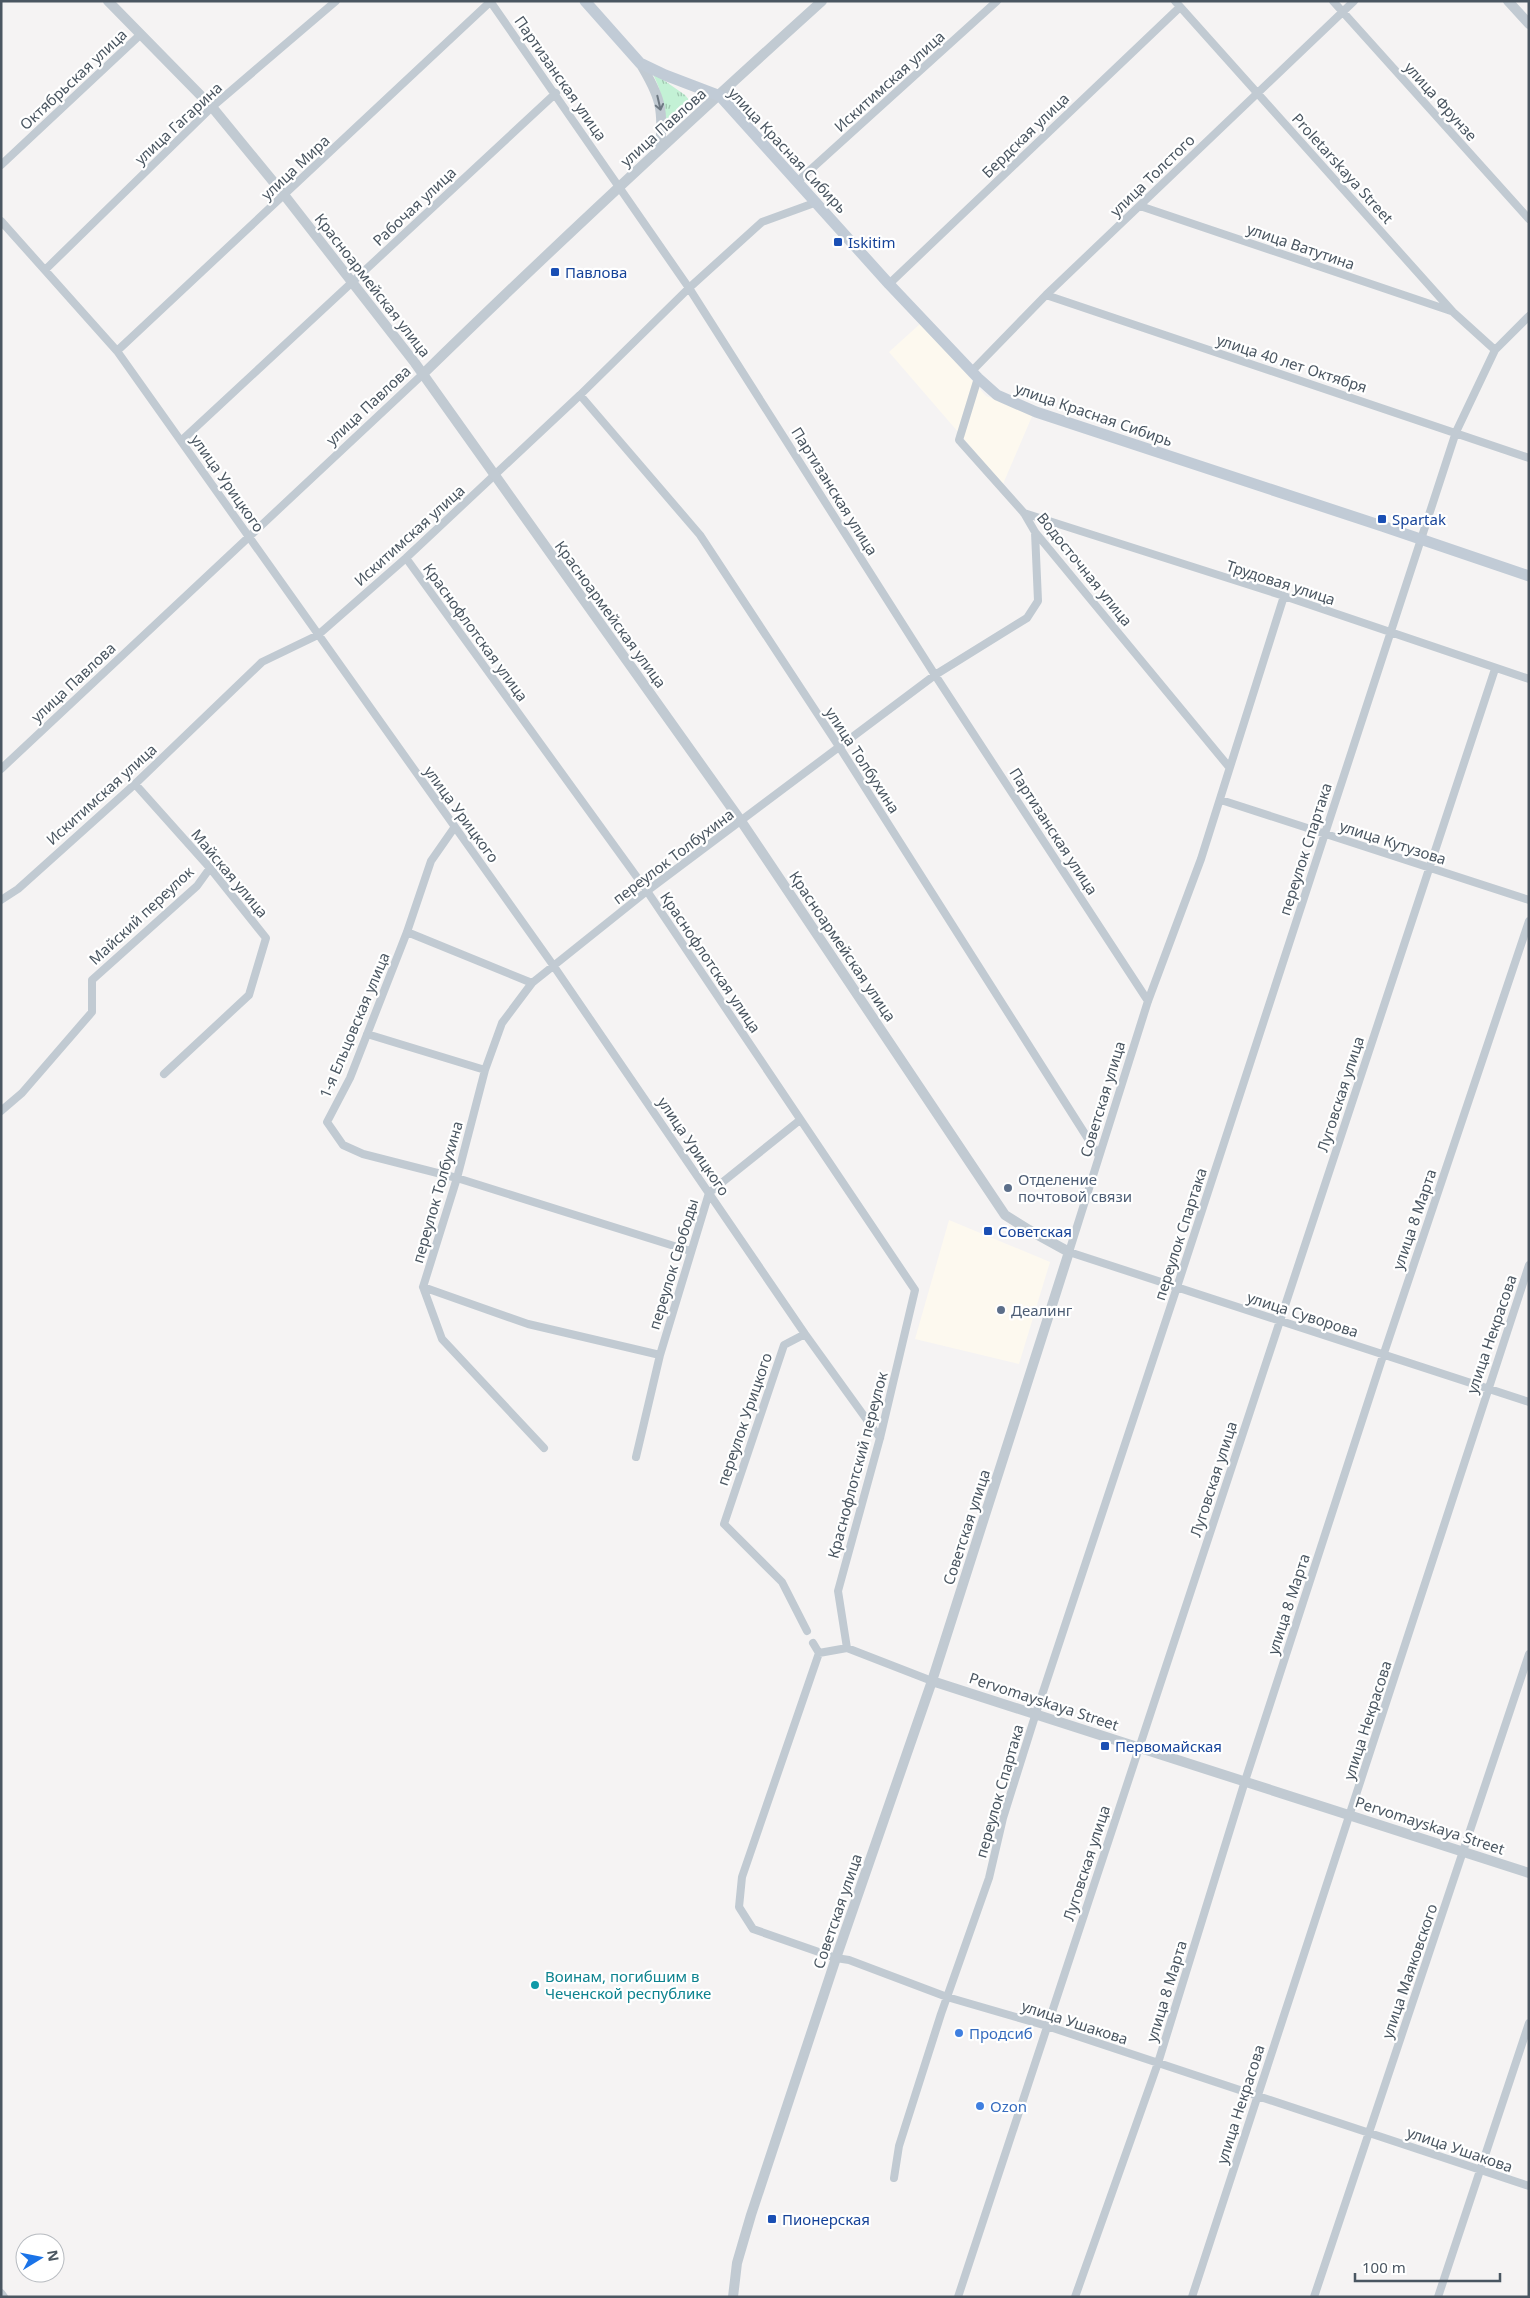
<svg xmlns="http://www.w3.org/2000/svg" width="1530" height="2298" font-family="'Noto Sans',sans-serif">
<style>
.commercial{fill:#fdf9ef}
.grass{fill:url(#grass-tufts)}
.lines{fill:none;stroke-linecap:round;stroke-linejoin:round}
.minor{stroke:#c1cad2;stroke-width:8}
.tertiary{stroke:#c1cad2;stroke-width:10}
.secondary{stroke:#c1cbd6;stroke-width:11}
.oneway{stroke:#6e7983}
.transit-dot{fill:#1a4fb4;stroke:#fff;stroke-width:2}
.service-dot{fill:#5c6f8a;stroke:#fff;stroke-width:2}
.culture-dot{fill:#0f9aa8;stroke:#fff;stroke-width:2}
.shop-dot{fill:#3f7fe0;stroke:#fff;stroke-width:2}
.labels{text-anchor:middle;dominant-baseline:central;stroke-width:4.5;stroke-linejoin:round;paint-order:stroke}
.street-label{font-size:15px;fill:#4a5661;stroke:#fff}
.transit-label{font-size:15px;fill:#164399;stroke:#fff;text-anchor:start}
.service-label{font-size:15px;fill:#4e5e75;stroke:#fff;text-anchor:start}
.culture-label{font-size:15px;fill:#0d838f;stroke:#fff;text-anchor:start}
.shop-label{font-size:15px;fill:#366cbe;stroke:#fff;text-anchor:start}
</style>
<defs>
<pattern id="grass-tufts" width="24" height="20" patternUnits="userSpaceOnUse" patternTransform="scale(1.25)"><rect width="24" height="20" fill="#c3f1d5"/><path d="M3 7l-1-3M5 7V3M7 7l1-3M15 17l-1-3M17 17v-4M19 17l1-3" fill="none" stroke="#a0c6b0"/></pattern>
</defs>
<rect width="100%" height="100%" fill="#f5f3f3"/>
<path class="commercial" d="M 921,323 L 986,396 L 1033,414 L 1003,484 L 889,352 Z
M 949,1220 L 1050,1262 L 1019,1364 L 915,1339 Z"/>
<path class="grass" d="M 652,72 L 685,95 L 690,101 L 689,107 L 666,132 C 666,109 662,92 652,72 Z"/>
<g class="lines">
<path class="minor" d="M 490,1 L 689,288 L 935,675 L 1148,1001
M 1175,1 L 1453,312 L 1495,350
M 1333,1 L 1529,219
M 1,165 L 141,34
M 798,181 L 997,1
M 1140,206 L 1451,311
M 1,221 L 117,351 L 553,965 L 805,1334 L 880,1438
M 45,270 L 212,107 L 336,1
M 889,284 L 1180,7
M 1046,295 L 1529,458
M 117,351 L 491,1
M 972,371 L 1046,295 L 1354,1
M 978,378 L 959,440 L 1024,513 L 1035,532 L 1229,767
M 580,395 L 700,535 L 840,748 L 1099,1156
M 181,441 L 556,93
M 1024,513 L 1284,596 L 1529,679
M 406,558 L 647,891 L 915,1290 L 880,1438 L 838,1591 L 847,1648
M 1284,596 L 1201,859 L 1148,1001 L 1069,1252 L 1529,1402
M 1,769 L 423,374
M 135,784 L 210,868 L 266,938 L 249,995 L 164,1074
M 1221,800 L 1529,900
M 454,828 L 431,861 L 407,932 L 350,1078 L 327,1122 L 343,1145 L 363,1154 L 457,1178 L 690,1251
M 1,900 L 18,889 L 135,784 L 262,662 L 318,635 L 406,558 L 580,395 L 689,288 L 762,222 L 817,202
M 407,932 L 532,983
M 367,1034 L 485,1070
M 1,1111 L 22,1093 L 92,1012 L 92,980 L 197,886 L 210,868
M 423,1287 L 457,1178 L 485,1070 L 502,1023 L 532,983 L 647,891 L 935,675 L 1027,618 L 1038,601 L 1035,532
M 423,1287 L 528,1324 L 660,1355
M 423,1287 L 442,1339 L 544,1448
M 805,1334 L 784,1345 L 724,1524 L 782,1582 L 807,1631
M 636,1457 L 660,1355 L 709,1193 L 800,1120
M 813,1643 L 819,1653 L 847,1648 L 932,1681
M 819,1653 L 742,1877 L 739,1907 L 753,1929 L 836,1958 L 849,1960 L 947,1997 L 1047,2026 L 1529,2186
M 894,2178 L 899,2146 L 941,2014 L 989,1878 L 1003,1818 L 1036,1713 L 1177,1287 L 1456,432 L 1495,350 L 1529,316
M 1,2293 L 4,2297
M 958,2297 L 1495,669
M 1075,2297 L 1158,2063 L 1245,1781 L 1381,1362 L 1529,921
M 1192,2297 L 1529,1265
M 1314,2297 L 1529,1654
M 1438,2297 L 1529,2023"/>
<path class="tertiary" d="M 108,1 L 212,107 L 285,196 L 415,363 L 741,821 L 1005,1215 L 1029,1230 L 1069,1252 L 932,1681 L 836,1958 L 751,2215 L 737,2263 L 733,2297
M 1508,1 L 1529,24
M 640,63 C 660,96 664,109 660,147
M 423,374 C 553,247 687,123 822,1
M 932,1681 L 1529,1873"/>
<path class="secondary" d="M 585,1 L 640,63 L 665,75 L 720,96 L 889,284 L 978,378 L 997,395 L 1036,412 L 1382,526 L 1529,576"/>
</g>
<defs><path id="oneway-shaft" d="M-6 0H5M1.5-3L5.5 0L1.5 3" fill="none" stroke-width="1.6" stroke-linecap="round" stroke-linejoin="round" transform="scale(1.25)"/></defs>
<use class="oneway" href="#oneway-shaft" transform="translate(659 103) rotate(77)"/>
<g class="transit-dot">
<rect x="833" y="237" width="10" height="10" rx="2.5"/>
<rect x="550" y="267" width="10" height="10" rx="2.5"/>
<rect x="1377" y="514" width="10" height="10" rx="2.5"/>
<rect x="983" y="1226" width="10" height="10" rx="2.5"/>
<rect x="1100" y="1741" width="10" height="10" rx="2.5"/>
<rect x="767" y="2214" width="10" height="10" rx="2.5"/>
</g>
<g class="service-dot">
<circle cx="1008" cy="1188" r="5"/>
<circle cx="1001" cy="1310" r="5"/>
</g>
<circle class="culture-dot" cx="535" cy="1985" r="5"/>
<g class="shop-dot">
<circle cx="959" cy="2033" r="5"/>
<circle cx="980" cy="2106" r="5"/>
</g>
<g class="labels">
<g class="street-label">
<text transform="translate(561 78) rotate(55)">Партизанская улица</text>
<text transform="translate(73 79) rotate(-43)">Октябрьская улица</text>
<text transform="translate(889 81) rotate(-42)">Искитимская улица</text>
<text transform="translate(1441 101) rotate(48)">улица Фрунзе</text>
<text transform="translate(178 123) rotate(-43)">улица Гагарина</text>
<text transform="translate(663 127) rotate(-42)">улица Павлова</text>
<text transform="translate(1025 135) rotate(-44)">Бердская улица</text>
<text transform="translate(788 150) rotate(47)">улица Красная Сибирь</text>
<text transform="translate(295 167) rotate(-43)">улица Мира</text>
<text transform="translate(1343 168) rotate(48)">Proletarskaya Street</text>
<text transform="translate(1152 175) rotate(-44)">улица Толстого</text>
<text transform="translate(414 206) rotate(-43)">Рабочая улица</text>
<text transform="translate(1301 246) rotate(19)">улица Ватутина</text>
<text transform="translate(373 285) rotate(52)">Красноармейская улица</text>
<text transform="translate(1292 363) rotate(18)">улица 40 лет Октября</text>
<text transform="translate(368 405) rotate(-43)">улица Павлова</text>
<text transform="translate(1094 414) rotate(19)">улица Красная Сибирь</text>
<text transform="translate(228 483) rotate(55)">улица Урицкого</text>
<text transform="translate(835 491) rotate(58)">Партизанская улица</text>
<text transform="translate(409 535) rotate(-42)">Искитимская улица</text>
<text transform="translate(1085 569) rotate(51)">Водосточная улица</text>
<text transform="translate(1281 582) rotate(18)">Трудовая улица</text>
<text transform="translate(611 614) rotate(54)">Красноармейская улица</text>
<text transform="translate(476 632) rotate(54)">Краснофлотская улица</text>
<text transform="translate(73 682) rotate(-43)">улица Павлова</text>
<text transform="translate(863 760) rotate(57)">улица Толбухина</text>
<text transform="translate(101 794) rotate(-42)">Искитимская улица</text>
<text transform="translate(462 814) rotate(54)">улица Урицкого</text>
<text transform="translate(1054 831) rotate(57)">Партизанская улица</text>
<text transform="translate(1393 842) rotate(18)">улица Кутузова</text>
<text transform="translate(1305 849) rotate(-72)">переулок Спартака</text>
<text transform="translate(673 856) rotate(-37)">переулок Толбухина</text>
<text transform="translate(230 873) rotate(50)">Майская улица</text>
<text transform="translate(141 915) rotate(-43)">Майский переулок</text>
<text transform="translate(843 946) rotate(56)">Красноармейская улица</text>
<text transform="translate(711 962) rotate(56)">Краснофлотская улица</text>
<text transform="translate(354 1025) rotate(-67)">1-я Ельцовская улица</text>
<text transform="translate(1340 1094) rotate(-72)">Луговская улица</text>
<text transform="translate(1102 1099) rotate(-73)">Советская улица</text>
<text transform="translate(694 1146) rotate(56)">улица Урицкого</text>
<text transform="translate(437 1192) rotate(-74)">переулок Толбухина</text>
<text transform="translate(1414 1219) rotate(-71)">улица 8 Марта</text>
<text transform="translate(1180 1234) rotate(-72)">переулок Спартака</text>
<text transform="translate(673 1264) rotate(-73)">переулок Свободы</text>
<text transform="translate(1303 1314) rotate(18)">улица Суворова</text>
<text transform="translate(1491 1334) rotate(-71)">улица Некрасова</text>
<text transform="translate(744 1419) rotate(-71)">переулок Урицкого</text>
<text transform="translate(857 1465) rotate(-75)">Краснофлотский переулок</text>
<text transform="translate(1213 1479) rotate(-72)">Луговская улица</text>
<text transform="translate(966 1527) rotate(-72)">Советская улица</text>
<text transform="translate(1288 1604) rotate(-72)">улица 8 Марта</text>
<text transform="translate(1044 1701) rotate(18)">Pervomayskaya Street</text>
<text transform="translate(1367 1720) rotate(-72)">улица Некрасова</text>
<text transform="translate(999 1791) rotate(-74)">переулок Спартака</text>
<text transform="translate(1430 1825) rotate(18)">Pervomayskaya Street</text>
<text transform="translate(1086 1863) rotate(-72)">Луговская улица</text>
<text transform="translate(837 1911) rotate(-71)">Советская улица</text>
<text transform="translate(1409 1971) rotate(-71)">улица Маяковского</text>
<text transform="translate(1166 1991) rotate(-73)">улица 8 Марта</text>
<text transform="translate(1075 2022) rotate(18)">улица Ушакова</text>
<text transform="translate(1240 2104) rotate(-72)">улица Некрасова</text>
<text transform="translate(1460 2149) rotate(19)">улица Ушакова</text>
</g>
<g class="transit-label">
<text x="848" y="242">Iskitim</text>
<text x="565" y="272">Павлова</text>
<text x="1392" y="519">Spartak</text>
<text x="998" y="1231">Советская</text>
<text x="1115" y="1746">Первомайская</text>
<text x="782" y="2219">Пионерская</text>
</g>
<g class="service-label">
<text x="1018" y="1179">Отделение<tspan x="1018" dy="17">почтовой связи</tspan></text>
<text x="1011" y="1310">Деалинг</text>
</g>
<g class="culture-label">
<text x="545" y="1976">Воинам, погибшим в<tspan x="545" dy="17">Чеченской республике</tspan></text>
</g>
<g class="shop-label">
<text x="969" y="2033">Продсиб</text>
<text x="990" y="2106">Ozon</text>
</g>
</g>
<rect width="1530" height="2298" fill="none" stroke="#4a5661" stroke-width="5"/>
<g transform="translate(40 2258) rotate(80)"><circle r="24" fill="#ffffff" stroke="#b7bbc0"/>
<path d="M0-4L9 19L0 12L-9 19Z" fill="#1a73e8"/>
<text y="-8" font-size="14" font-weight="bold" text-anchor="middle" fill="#4a5661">N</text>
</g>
<path d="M1355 2273v8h145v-8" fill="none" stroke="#4a5661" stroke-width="2.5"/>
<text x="1362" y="2273" font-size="15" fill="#4a5661" stroke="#ffffff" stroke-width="4" paint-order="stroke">100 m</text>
</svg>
